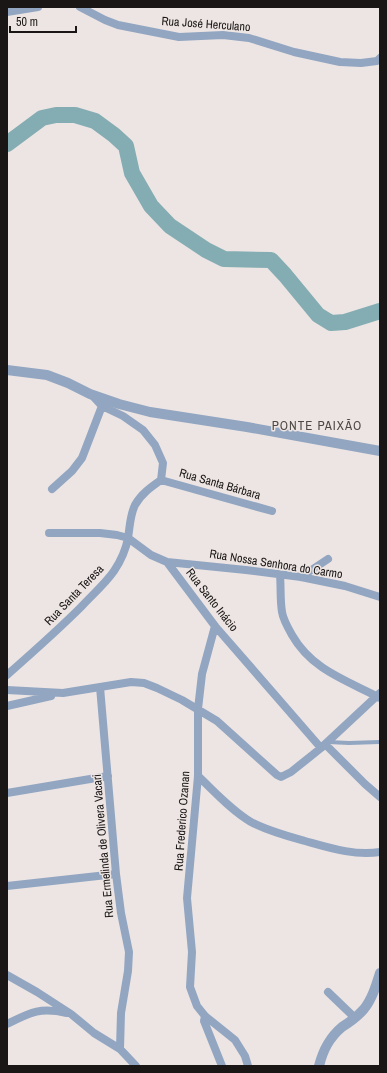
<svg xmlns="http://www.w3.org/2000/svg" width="387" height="1073" font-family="'Archivo Narrow',sans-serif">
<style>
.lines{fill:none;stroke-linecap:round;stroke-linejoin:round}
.river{stroke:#84adb3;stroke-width:16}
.service{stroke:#92a6c2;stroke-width:4}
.minor{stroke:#92a6c2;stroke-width:8}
.tertiary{stroke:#92a6c2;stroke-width:10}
.labels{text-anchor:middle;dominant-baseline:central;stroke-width:3;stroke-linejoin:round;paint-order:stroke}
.street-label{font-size:12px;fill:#191615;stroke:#ede5e3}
.neighbourhood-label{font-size:13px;letter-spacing:1px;fill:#4e4845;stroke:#ede5e3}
</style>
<rect width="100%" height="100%" fill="#ede5e3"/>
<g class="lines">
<path class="river" d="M 7,144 L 42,118 L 56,115 L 75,115 L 95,121 L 114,135 L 126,146 L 132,173 L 151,206 L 170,226 L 206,250 L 224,259 L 271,260 L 285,275 L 318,315 L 331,323 L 345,322 L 380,311"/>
<path class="service" d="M 328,742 L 349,743 L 379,742"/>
<path class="minor" d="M 80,7 L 105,20 L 118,25 L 179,37 L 223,35 L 249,38 L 294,52 L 340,62 L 361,63 L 377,61 L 380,58
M 7,12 L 38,7
M 161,480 L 272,511
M 52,489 L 72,471 L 82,458 L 102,406
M 49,533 L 100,533 L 117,535 L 128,538 L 151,555 L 167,562 L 215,626 L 321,748
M 167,562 L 246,570 L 301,577 L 345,586 L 380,597
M 280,575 C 281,587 280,600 282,612 C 283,619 288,628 292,635 C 312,670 346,680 380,698
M 301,577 L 328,559
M 215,626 L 202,674 L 198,709 L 198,776 L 187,898 L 192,952 L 190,987 L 197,1006 L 205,1016 L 235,1040 L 245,1056 L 248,1066
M 7,675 C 32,653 57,631 81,607 C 92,595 105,584 114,571 C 120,562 126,549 128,538 C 130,526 130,515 135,505 C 141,494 151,487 161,480 L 163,463 L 155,445 L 143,430 L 123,416 L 102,406 L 91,394
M 100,687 L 116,874 L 121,913 L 129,952 L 128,971 L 121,1013 L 120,1049
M 7,690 L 63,693 L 131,682 L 144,683 L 157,688 L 182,700 L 217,721 L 277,775 L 281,777 L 291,772 L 321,748 L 380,693
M 7,706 L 51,696
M 325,744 L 365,784 L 380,797
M 198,776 C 215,792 231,810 251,822 C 268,831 287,836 305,841 C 330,848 355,856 380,852
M 7,793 L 108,776
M 7,886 L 116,874
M 7,975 L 37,992 L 71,1014 L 94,1033 L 120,1049 L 136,1066
M 328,992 L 355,1018
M 205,1016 L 204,1021 L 222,1066
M 7,1024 C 31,1012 40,1007 67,1013"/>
<path class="tertiary" d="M 7,370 L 47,375 L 68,383 L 90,394 L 119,404 L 150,412 L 247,427 L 380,451
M 319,1066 C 323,1050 329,1038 342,1027 C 350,1022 358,1016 364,1009 C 372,999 376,986 380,973"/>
</g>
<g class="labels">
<g class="street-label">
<text transform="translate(206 24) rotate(4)">Rua José Herculano</text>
<text transform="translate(220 484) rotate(16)">Rua Santa Bárbara</text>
<text transform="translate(276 564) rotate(9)">Rua Nossa Senhora do Carmo</text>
<text transform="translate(74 595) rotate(-46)">Rua Santa Teresa</text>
<text transform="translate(212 600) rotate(52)">Rua Santo Inácio</text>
<text transform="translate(182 821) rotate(-86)">Rua Frederico Ozanan</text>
<text transform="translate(103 846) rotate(-95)">Rua Ermelinda de Olivera Vacari</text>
</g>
<g class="neighbourhood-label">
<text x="317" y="425">PONTE PAIXÃO</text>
</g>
</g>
<rect width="387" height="1073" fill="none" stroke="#191615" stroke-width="16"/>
<path d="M10 26v6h66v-6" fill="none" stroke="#191615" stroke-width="2"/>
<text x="16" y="26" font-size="12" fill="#191615" stroke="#ede5e3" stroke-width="3" paint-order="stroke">50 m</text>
</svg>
